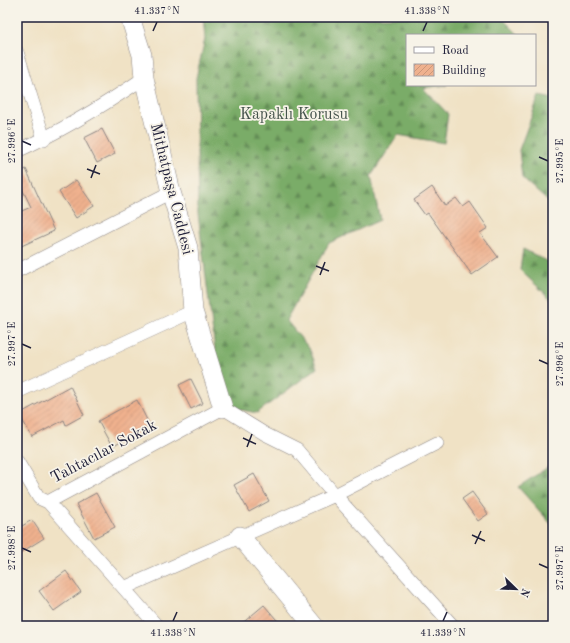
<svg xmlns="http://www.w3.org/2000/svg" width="570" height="643" font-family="'Old Standard TT',serif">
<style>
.forest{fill:url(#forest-firs);stroke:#4e6751}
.building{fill:url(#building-hatch)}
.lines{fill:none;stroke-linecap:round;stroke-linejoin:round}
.street-casing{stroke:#898280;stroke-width:14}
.secondary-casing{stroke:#898280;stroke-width:20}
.street{stroke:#fff;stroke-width:13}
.secondary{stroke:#fff;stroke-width:19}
.ticks{fill:none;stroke:#22223b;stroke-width:1.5}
.labels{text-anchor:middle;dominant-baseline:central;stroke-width:3.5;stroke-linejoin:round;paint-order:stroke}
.park-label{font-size:16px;fill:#46544d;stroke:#f7f3e8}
.street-label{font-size:16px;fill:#22223b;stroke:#f7f3e8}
.neatline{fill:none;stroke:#22223b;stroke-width:1.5}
.ticks-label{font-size:10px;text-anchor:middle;fill:#22223b}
</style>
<defs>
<pattern id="forest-firs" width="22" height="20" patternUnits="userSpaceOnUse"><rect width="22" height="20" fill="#7aac67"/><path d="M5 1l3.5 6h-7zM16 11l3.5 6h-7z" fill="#648c56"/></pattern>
<pattern id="building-hatch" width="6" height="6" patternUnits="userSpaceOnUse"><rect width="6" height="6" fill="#efb18e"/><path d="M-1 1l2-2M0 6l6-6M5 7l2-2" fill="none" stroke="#cd987b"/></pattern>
</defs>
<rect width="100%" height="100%" fill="#f7f3e8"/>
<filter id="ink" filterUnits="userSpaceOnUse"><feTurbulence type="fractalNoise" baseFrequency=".025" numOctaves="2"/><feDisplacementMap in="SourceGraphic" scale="8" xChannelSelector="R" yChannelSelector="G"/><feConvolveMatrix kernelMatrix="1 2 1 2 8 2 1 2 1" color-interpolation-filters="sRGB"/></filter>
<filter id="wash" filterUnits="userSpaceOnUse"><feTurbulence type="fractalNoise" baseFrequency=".012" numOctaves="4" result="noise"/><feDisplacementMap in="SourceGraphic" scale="16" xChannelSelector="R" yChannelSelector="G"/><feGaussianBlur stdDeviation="0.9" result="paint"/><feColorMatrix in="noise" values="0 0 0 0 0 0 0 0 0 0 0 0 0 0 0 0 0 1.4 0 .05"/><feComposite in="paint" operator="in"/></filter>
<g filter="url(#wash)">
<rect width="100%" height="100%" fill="#f0e2c5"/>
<path class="forest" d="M 203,17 L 501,17 L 519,35 L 407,35 L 407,85 L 447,85 L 423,88 L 448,114 L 444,143 L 398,135 L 371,176 L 380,220 L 329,243 L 286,320 L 309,348 L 317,368 L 257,413 L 222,406 L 198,214 L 196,78 L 205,39 Z
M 539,96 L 553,99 L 553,206 L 522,178 L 519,150 Z
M 523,249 L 553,264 L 553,301 L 520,270 Z
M 553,464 L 553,526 L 518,487 Z"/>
<g id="blocks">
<path class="building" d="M 102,129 L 115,154 L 97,163 L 84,138 Z
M 26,169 L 54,231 L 17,248 L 17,213 L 31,207 L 17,178 L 17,174 Z
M 76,180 L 94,206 L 76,218 L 59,192 Z
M 432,187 L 445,206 L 456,198 L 463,207 L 470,202 L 488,228 L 480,233 L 498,257 L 472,275 L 428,213 L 425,215 L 414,200 Z
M 191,379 L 203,403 L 191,409 L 179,385 Z
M 70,386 L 84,415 L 66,425 L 64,420 L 32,437 L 19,414 Z
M 137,400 L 150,426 L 112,447 L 98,421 Z
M 254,474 L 269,501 L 249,512 L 234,485 Z
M 472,492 L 488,514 L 478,521 L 462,499 Z
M 96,493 L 115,527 L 94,538 L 76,504 Z
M 32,520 L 44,538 L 17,555 L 17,529 Z
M 66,571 L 81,592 L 54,611 L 39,591 Z
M 264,605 L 282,626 L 239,626 Z"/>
</g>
</g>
<g filter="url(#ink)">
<use href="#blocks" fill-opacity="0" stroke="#898280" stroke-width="1"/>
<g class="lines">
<defs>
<path id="street" d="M 17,52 L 44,139
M 17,151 C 62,131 103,106 144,78
M 17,271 L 171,192
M 17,392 L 193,311
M 17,461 L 39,498 L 48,502 L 223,408 L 265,434 L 297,450 L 335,495 L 453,626
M 48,502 L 157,626
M 124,588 L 335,495 L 437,443"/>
<path id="secondary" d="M 130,17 L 142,55 L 144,78 L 171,192 L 188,248 L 193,311 L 223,408
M 240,536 L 314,626"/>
</defs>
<use href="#street" class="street-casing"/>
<use href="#secondary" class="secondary-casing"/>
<use href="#street" class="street"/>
<use href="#secondary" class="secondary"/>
</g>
</g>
<path class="ticks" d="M 153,31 L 157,22M 423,31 L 427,22M 22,141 L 31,145M 539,157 L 548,161M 87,169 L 100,174M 91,178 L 96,165M 316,266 L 329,271M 320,275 L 325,262M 22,344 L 31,348M 539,360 L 548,364M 243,438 L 256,444M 247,447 L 252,434M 472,535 L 485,541M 475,544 L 481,531M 22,548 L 31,552M 539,564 L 548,568M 173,621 L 177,612M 443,621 L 447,612"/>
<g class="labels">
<g class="park-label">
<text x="294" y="115">Kapaklı Korusu</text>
</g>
<g class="street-label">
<text transform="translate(171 189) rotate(76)">Mithatpaşa Caddesi</text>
<text transform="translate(104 452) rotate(-28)">Tahtacılar Sokak</text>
</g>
</g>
<rect width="570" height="643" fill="none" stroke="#f7f3e8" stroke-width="44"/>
<rect x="406" y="34" width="130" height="52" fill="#f7f3e8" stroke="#a29fa3"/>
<rect x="414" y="47" width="20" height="6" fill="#ffffff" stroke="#a29fa3"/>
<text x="442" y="54" font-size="12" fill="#22223b">Road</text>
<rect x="414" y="64" width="20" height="12" fill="url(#building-hatch)" stroke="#a29fa3"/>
<text x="442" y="74" font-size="12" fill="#22223b">Building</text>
<g transform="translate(516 589) rotate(113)" stroke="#f7f3e8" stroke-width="3" paint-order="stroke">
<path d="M0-3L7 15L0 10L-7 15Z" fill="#22223b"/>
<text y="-6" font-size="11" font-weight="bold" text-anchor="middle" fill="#22223b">N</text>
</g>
<rect x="22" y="22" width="526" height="599" class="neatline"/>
<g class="ticks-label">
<text x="157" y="14">41.337°N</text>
<text x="427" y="14">41.338°N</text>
<text transform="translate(11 141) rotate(-90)" y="4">27.996°E</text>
<text transform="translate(559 161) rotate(-90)" y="4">27.995°E</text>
<text transform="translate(11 344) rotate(-90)" y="4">27.997°E</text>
<text transform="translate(559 364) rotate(-90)" y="4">27.996°E</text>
<text transform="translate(11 548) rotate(-90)" y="4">27.998°E</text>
<text transform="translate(559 568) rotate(-90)" y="4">27.997°E</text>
<text x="173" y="636">41.338°N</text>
<text x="443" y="636">41.339°N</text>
</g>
</svg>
